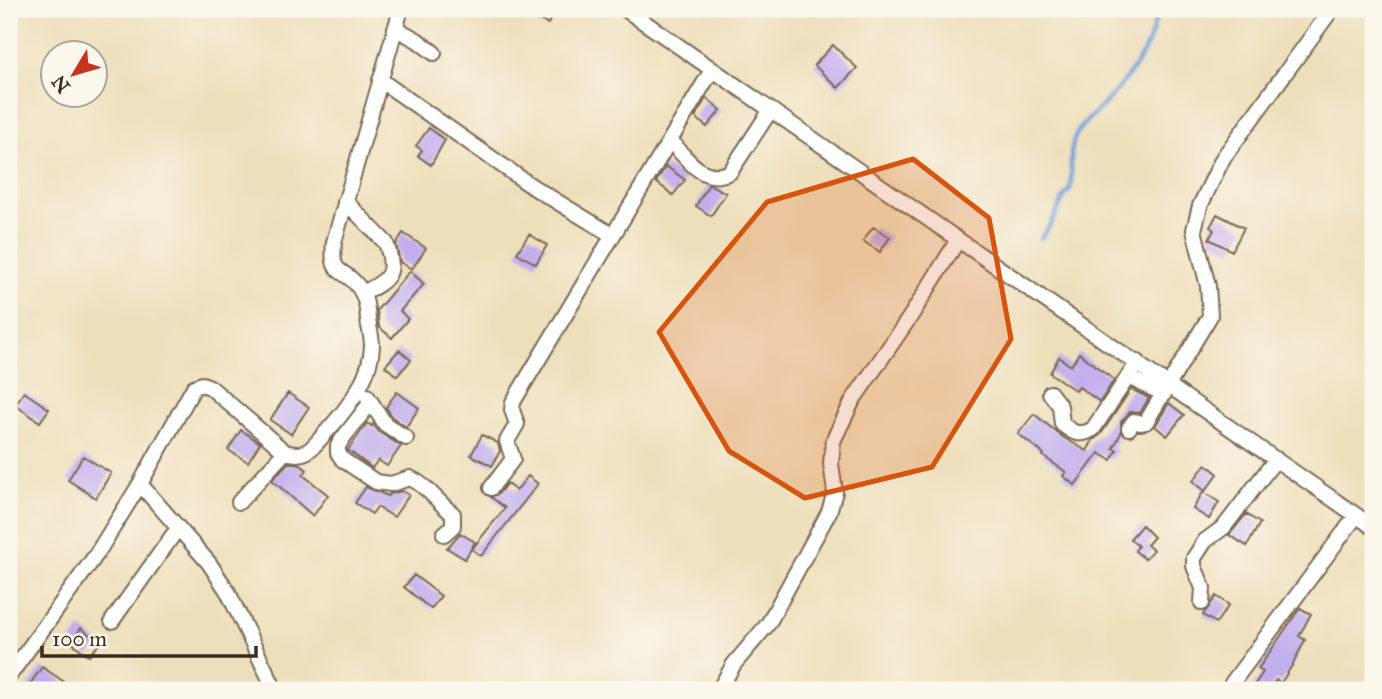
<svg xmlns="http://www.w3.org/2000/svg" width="1382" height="699" font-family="'IM FELL Great Primer',serif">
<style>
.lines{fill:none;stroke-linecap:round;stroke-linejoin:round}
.stream{stroke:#6b9ed7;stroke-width:4.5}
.building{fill:#c1aeed}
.minor-casing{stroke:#7a6955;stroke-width:18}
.minor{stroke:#fff;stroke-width:14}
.marked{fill:#d7540e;fill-opacity:0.2;stroke:#d7540e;stroke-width:5;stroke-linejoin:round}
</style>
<rect width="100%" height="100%" fill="#fbf7ec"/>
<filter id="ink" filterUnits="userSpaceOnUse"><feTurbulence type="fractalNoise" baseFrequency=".0143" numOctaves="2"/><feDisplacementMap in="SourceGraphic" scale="14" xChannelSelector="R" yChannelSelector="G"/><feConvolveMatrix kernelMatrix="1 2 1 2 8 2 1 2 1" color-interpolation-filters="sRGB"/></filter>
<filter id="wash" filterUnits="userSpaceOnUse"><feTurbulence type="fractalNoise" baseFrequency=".00686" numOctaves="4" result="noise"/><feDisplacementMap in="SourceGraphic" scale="28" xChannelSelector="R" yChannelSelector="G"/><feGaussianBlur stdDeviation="1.57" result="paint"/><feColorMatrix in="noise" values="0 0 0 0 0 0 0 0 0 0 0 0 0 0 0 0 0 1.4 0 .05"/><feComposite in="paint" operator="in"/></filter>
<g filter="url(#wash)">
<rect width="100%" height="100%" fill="#eedfbc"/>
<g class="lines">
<path class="stream" d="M 1041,238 L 1051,224 L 1065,195 L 1070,190 C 1074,169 1066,151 1078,131 C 1085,120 1097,112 1105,103 C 1129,78 1154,44 1157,9"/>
</g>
<g id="blocks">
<path class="building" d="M 512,9 L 555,9 L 548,24 Z
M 833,45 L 857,68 L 838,88 L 814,65 Z
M 706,98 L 721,110 L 707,127 L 695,117 Z
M 429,128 L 445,140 L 431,165 L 418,156 L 422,150 L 416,146 Z
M 666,166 L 685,180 L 673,195 L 656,182 Z
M 709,184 L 726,193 L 711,216 L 696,206 Z
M 1217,214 L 1244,228 L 1232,251 L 1209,239 L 1214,230 L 1210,227 Z
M 873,227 L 890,237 L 880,252 L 863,241 Z
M 403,233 L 426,248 L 412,269 L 400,262 L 396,244 Z
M 529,234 L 547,245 L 536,264 L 517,253 Z
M 410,271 L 424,284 L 400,311 L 408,319 L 392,338 L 379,327 L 377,310 Z
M 399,350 L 411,360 L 397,376 L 385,366 Z
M 1079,353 L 1114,380 L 1100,402 L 1079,387 L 1076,391 L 1050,373 L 1059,357 L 1071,366 Z
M 1131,389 L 1149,398 L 1140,413 L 1130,412 L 1121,422 L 1121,433 L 1113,448 L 1117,450 L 1111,460 L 1099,453 L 1075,485 L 1063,476 L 1066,472 L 1043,456 L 1044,454 L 1018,434 L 1034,414 L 1064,438 L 1087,451 L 1093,440 L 1101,434 Z
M 24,392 L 49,409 L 40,422 L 15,405 Z
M 397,392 L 419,408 L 406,427 L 392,417 L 386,407 Z
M 288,393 L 309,407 L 291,434 L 270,420 Z
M 1169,403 L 1184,415 L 1167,436 L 1155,426 Z
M 367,423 L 372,426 L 373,424 L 379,432 L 401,446 L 387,466 L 378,460 L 372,468 L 348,450 Z
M 241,430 L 260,443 L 248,462 L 228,450 Z
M 482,435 L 498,443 L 500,451 L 492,466 L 471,455 Z
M 83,456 L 111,473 L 96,498 L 68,480 Z
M 288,463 L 298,463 L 307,470 L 303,475 L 328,495 L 313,516 L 272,480 Z
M 1206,464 L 1218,474 L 1205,491 L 1193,481 Z
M 528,476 L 538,484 L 481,556 L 472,549 L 505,508 L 491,497 L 498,494 L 507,483 L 516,491 Z
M 366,487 L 388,496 L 390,494 L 402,491 L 409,495 L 394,517 L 377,507 L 372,514 L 355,503 Z
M 1203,492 L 1219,502 L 1209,519 L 1193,509 Z
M 1246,514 L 1260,523 L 1247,546 L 1229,535 Z
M 1142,525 L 1154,537 L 1147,545 L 1153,550 L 1145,559 L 1135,551 L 1138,546 L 1130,539 Z
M 460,533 L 475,542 L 465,559 L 447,548 Z
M 414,575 L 441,596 L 431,609 L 404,587 Z
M 1216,596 L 1229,605 L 1216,623 L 1203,615 Z
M 1300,608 L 1311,614 L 1299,636 L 1305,640 L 1293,664 L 1281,683 L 1276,680 L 1269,690 L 1251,690 L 1263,672 L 1258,669 Z
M 81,628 L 100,643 L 89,656 L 71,642 Z
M 42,667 L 63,681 L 57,690 L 26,690 Z"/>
</g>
</g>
<g filter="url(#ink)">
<use href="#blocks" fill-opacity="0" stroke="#7a6955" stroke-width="2"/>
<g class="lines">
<defs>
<path id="minor" d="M 625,9 L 1373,527
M 395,28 L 417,40 L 434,53
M 380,80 L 533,187 L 612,235
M 670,140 C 686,158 703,185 730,172 L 770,111
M 345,201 L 386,243 C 397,274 389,280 363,293
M 1128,377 L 1164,394
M 1050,393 L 1060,406 L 1062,424 C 1073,433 1080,437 1093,429 L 1138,362
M 367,396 L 385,424 L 406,438
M 371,402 L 343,438 L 338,446 L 338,453 L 343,460 L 376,482 L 391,484 L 410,478 C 427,485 438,503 453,514 L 453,526 L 444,534
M 1129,428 L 1134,421 L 1141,423 L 1146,422 L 1210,316 L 1208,286 L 1194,230 L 1200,206 L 1223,158 L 1332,9
M 491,488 L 513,459 L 507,441 L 517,424 L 512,410 L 513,402 L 712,70
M 239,502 L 285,452
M 1202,603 L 1203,588 L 1194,566 L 1194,558 L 1205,541 L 1224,527 L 1276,459
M 112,621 L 178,528
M 9,676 L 96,555 L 140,484
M 1232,683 L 1356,516
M 275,690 L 228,592 L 209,563 L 140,484 L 194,387 L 202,384 L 210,387 L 285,452 C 309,459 313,446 328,430 C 348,408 371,378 372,346 C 372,337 369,328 368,319 C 367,308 366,298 360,289 C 344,265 330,280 334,242 L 401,9
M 719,690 L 734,664 L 768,624 L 829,512 L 835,492 L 831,464 L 833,441 L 853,400 L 910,317 L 958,240"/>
</defs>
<use href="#minor" class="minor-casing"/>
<use href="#minor" class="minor"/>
</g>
</g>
<path class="marked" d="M 913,159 L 989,218 L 1011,339 L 932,467 L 805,498 L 729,451 L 659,332 L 767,202 Z"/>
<rect width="1382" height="699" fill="none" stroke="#fbf7ec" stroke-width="35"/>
<g transform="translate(74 74) rotate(232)"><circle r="33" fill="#fbf7ec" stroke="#aea59a" stroke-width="2"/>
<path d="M0-5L12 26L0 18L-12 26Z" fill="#c8321e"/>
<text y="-10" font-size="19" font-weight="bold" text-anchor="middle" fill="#3b2a1e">N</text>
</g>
<path d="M42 646v10h214v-10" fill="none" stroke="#3b2a1e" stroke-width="3.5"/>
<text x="52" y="646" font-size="21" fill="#3b2a1e" stroke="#fbf7ec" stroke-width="5" paint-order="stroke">100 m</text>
</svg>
